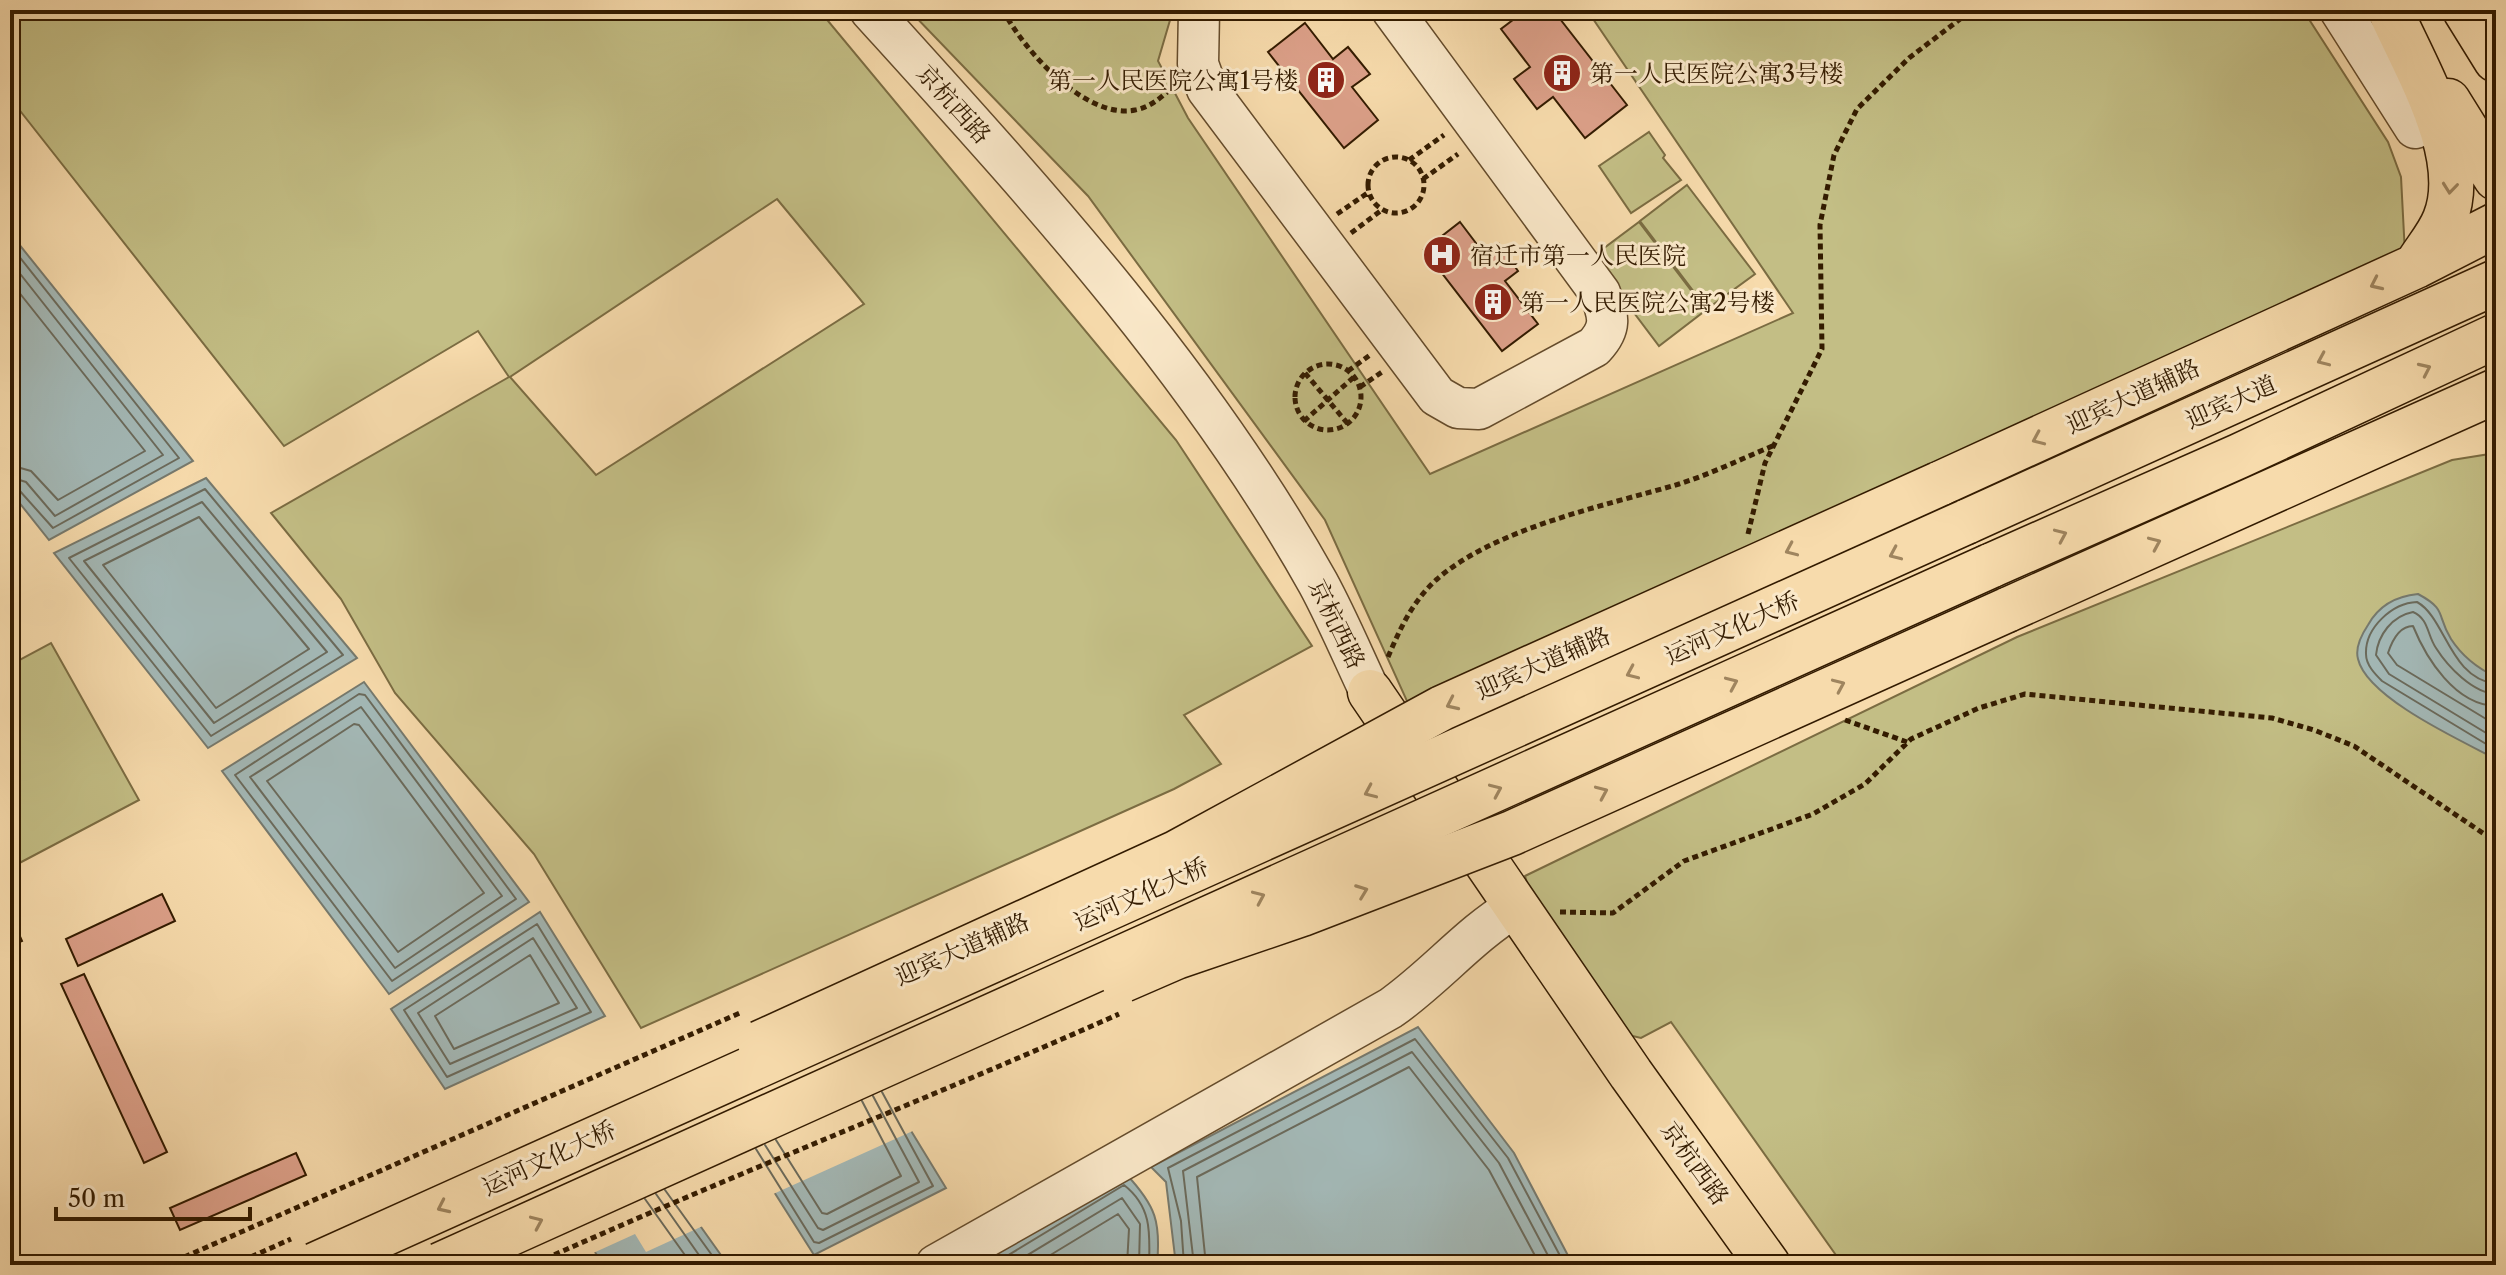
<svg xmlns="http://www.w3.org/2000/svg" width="2506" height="1275" font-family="'Libre Caslon Text','Noto Serif SC',serif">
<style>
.green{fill:#c3be85;stroke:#7b6c42;stroke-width:2;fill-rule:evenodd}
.water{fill:#a3b8b6;stroke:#76796d;stroke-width:2}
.pier{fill:#f7dbac}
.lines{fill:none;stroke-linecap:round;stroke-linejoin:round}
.shore{stroke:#6b6a5b;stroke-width:2}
.building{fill:#dca089;stroke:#331b00;stroke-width:2}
.minor-casing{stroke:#644b2b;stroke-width:43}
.major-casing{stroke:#331b00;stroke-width:47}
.highway-casing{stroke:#331b00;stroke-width:47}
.path{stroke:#331b00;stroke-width:5;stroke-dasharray:6 4;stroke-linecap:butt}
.minor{stroke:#fae8c9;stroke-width:40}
.major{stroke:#f7dbac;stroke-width:44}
.highway{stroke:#f7dbac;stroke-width:44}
.major-bridge-casing{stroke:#331b00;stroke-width:47;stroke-linecap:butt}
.highway-bridge-casing{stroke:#331b00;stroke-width:47;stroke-linecap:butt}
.path-bridge{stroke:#331b00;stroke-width:5;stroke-dasharray:6 4;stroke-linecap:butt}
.major-bridge{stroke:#f7dbac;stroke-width:44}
.highway-bridge{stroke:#f7dbac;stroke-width:44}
.oneway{stroke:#9f855f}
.labels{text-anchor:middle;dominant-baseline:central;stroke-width:6;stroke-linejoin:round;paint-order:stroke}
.poi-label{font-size:24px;fill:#331b00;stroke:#fae8c9;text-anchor:start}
.street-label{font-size:24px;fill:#331b00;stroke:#fae8c9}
</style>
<rect width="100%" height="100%" fill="#f7dbac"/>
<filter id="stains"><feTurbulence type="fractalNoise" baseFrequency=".0025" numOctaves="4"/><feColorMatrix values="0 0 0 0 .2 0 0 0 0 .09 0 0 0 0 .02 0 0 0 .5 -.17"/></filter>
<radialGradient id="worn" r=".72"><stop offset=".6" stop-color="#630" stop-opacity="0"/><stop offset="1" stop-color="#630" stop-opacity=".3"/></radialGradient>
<path class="green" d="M 10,10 L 819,10 L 1176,440 L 1312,646 L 1184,715 L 1221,764 L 1174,789 L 641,1028 L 534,854 L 395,693 L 341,599 L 271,513 L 509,377 L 478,331 L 284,446 L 10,98 ZM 777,199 L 864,304 L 596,475 L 510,377 Z
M 909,10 L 1173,10 L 1158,61 L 1188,118 L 1430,474 L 1793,313 L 1587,10 L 2303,10 L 2388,142 L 2401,177 L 2405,254 L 1416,721 L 1325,520 L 1088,196 Z
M 1649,132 L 1665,155 L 1663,158 L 1681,180 L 1631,213 L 1599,166 Z
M 1687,185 L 1755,274 L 1707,309 L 1640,221 Z
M 1639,222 L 1706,310 L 1659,346 L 1592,257 Z
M 2496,453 L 2496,1265 L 1843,1265 L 1671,1022 L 1641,1038 L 1620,1033 L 1531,897 L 1525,876 L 2017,637 L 2452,460 Z
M 51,643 L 139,800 L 10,868 L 10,665 Z"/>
<path class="water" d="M 10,233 L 193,461 L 49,540 L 10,491 Z
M 206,478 L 357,658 L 208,748 L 54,553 Z
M 2418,594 C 2448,610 2436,615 2451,639 C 2462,656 2479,669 2496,677 L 2496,759 C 2462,741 2367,698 2358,659 C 2355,648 2362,634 2368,625 C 2379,605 2397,596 2418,594 Z
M 364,682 L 529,902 L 389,994 L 222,771 Z
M 540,912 L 605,1016 L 445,1089 L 391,1009 Z
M 1418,1027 L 1514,1153 L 1573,1265 L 1176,1265 L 1166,1182 L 1151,1167 Z
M 716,1100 L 905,1121 L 946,1188 L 814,1255 Z
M 627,1123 L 728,1265 L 604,1265 L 543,1178 Z
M 1126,1174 C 1156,1206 1161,1222 1157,1265 L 976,1265 Z"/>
<path class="pier" d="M 869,1040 L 915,1130 L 771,1195 L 713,1102 Z
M 630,1121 L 705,1225 L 646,1252 L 635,1234 L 591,1254 L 540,1181 Z"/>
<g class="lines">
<path class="shore" d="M 10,245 L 179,458 L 53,528 L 19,490 L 10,487
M 10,261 L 163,455 L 55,516 L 26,482 L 10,477
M 10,281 L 145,451 L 58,500 L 31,471 L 10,465
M 205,489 L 343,655 L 211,736 L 69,558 Z
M 202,502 L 327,652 L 214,723 L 84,561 Z
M 199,517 L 309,649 L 216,708 L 103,565 Z
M 2496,684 C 2449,678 2446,618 2417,602 C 2392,603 2365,628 2366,654 C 2366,665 2375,674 2382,681 L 2496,750
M 359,694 L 365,695 L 516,899 L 392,981 L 235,775 Z
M 2496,694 C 2473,693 2448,667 2436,648 C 2427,635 2429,619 2413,612 C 2392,616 2378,635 2376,655 L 2389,674 L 2496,739
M 2496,706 C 2455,705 2426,658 2413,626 C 2399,626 2392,641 2388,653 L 2397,665 L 2496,725
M 361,707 L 502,896 L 395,968 L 250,777 Z
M 354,724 L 359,725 L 484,893 L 398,952 L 267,781 Z
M 537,924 L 591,1012 L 447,1077 L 404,1010 Z
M 533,938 L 577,1008 L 450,1064 L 418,1013 Z
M 530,955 L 559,1003 L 454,1049 L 435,1016 Z
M 776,1140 L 822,1213 L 827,1214 L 901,1176 L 862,1101
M 765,1145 L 818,1228 L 823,1230 L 919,1182 L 873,1096
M 756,1149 L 814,1242 L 819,1243 L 933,1186 L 882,1092
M 665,1190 L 719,1265
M 656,1194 L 706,1265
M 645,1199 L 692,1265
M 992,1265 L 1124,1185 C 1152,1207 1150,1233 1149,1265
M 1011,1265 L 1122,1198 L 1140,1224 L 1139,1265
M 1034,1265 L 1118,1214 L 1129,1229 L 1127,1265
M 1184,1265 L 1181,1221 L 1168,1168 L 1415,1039 L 1508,1158 L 1565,1265
M 1194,1265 L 1183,1171 L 1412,1052 L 1499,1163 L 1553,1265
M 1206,1265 L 1197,1177 L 1409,1067 L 1489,1170 L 1540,1265"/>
</g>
<path class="building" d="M 1526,10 L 1553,10 L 1627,105 L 1585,138 L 1553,97 L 1537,109 L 1514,79 L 1530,67 L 1501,29 Z
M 1305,23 L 1333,59 L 1348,47 L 1370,74 L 1352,87 L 1378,120 L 1344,148 L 1268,52 Z
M 1460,222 L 1485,255 L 1499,244 L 1518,271 L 1505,281 L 1538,324 L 1502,351 L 1424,250 Z
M 162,894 L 175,921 L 78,966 L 66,939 Z
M 14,923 L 22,941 L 10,946 L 10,924 Z
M 84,974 L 167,1152 L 144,1163 L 61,984 Z
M 296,1153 L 306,1175 L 180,1230 L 170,1208 Z"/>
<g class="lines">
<defs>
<path id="minor" d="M 870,10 C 1032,189 1199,370 1318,583 C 1337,618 1353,656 1370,692
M 1199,10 L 1198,64 L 1207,89 L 1437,396 L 1458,408 L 1479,409 L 1594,347 C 1612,328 1609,317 1600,293 L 1392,10
M 2340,10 L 2415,128
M 936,1265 L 1391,1008 C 1435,977 1469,935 1515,907"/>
<path id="major" d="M 2390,10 C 2415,67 2470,156 2445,219 C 2439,235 2425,251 2416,266
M 2465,10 L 2496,60
M 2448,101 L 2496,178
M 1939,484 L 2416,266 L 2496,225
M 2007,610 L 2496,391
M 1370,692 L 1631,1074 L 1768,1265"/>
<path id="highway" d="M 1966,522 L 2496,282
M 1990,566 L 2239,456 L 2496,336"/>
</defs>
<use href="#minor" class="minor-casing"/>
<use href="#major" class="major-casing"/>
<use href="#highway" class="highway-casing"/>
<path class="path" d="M 1003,10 C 1023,49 1085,120 1135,110 C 1151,107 1160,98 1172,88
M1368 185a28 28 0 1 1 56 0a28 28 0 1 1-56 0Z
M 1409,160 L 1444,135
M 1423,179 L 1458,154
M 1337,214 L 1369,192
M 1351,233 L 1383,209
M1295 397a33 33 0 1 1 66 0a33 33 0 1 1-66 0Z
M 1348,371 L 1370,355
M 1305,373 L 1348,424
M 1360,387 L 1382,372
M 1304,421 L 1354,377
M 1748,534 L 1765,463 L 1822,349 L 1820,225 L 1834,155 L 1857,109 L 1909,58 L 1972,10
M 1388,657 C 1400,629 1412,602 1436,580 C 1495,528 1604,506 1679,484 C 1711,474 1743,458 1775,445
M 1845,720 L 1907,742
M 1560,912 L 1613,913 L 1684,861 L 1813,814 L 1865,784 L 1911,739 L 1979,708 L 2025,694 L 2272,718 L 2314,730 L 2354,746 L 2496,842
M 166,1265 L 742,1012"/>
<use href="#minor" class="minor"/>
<use href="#major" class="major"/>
<use href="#highway" class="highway"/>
<defs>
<path id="major-bridge" d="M 1123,980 L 1176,957 L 1302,914 L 1512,833 L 2007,610
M 760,1043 L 1176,853 L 1442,708 L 1939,484"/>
<path id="highway-bridge" d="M 315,1265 L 1966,522
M 440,1265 L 1990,566"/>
</defs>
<use href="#major-bridge" class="major-bridge-casing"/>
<use href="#highway-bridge" class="highway-bridge-casing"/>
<path class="path-bridge" d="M 536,1263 C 729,1176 926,1100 1119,1014
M 233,1265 L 291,1239"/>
<use href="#major-bridge" class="major-bridge"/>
<use href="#highway-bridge" class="highway-bridge"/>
</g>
<defs><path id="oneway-chevron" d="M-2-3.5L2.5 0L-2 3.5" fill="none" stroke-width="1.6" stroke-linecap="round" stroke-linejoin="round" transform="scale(2)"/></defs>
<g class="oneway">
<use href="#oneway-chevron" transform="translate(2450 188) rotate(96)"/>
<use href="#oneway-chevron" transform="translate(2376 284) rotate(155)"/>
<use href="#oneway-chevron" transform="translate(2323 360) rotate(156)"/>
<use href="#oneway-chevron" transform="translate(2425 369) rotate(-25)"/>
<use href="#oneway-chevron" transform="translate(2038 439) rotate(156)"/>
<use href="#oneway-chevron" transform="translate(2061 535) rotate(-24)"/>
<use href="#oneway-chevron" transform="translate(2155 543) rotate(-24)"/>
<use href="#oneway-chevron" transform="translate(1791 550) rotate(156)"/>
<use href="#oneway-chevron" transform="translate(1895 554) rotate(156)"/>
<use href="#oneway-chevron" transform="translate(1632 673) rotate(156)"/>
<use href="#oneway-chevron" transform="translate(1732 683) rotate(-24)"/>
<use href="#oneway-chevron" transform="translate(1839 685) rotate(-24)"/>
<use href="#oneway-chevron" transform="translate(1452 704) rotate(155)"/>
<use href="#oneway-chevron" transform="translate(1496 790) rotate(-24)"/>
<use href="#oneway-chevron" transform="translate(1370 792) rotate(156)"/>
<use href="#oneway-chevron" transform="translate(1602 792) rotate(-24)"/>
<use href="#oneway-chevron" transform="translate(1362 891) rotate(-21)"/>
<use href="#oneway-chevron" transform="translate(1259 897) rotate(-24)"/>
<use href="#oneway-chevron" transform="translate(443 1207) rotate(155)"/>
<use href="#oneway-chevron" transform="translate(537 1222) rotate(-24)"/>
</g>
<defs>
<symbol id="building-disc" viewBox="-11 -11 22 22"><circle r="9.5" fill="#8f2418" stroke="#fae8c9"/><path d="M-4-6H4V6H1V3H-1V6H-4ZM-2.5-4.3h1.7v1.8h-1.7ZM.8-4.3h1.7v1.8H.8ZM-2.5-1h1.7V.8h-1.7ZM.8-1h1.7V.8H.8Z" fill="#fff"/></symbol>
<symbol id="hospital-disc" viewBox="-11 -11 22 22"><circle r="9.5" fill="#8f2418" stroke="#fae8c9"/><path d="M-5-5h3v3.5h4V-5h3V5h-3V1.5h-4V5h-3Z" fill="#fff"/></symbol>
</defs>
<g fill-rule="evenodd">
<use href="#building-disc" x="1540" y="51" width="44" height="44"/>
<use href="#building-disc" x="1304" y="58" width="44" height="44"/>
<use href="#hospital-disc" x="1420" y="233" width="44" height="44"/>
<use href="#building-disc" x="1471" y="280" width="44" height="44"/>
</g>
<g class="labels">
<g class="poi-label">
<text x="1590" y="73">第一人民医院公寓3号楼</text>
<text x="1298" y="80" text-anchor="end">第一人民医院公寓1号楼</text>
<text x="1470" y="255">宿迁市第一人民医院</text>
<text x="1521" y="302">第一人民医院公寓2号楼</text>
</g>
<g class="street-label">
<text transform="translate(954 104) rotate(48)">京杭西路</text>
<text transform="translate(2133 396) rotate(-25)">迎宾大道辅路</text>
<text transform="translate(2231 402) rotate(-24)">迎宾大道</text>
<text transform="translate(1337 624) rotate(64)">京杭西路</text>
<text transform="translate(1732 628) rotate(-24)">运河文化大桥</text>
<text transform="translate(1543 663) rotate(-24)">迎宾大道辅路</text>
<text transform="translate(1141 894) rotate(-24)">运河文化大桥</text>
<text transform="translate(962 949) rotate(-24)">迎宾大道辅路</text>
<text transform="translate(549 1158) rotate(-25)">运河文化大桥</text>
<text transform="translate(1695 1163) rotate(54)">京杭西路</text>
</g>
</g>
<rect width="2506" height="1275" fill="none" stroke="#f7dbac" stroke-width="40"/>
<rect x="12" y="12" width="2482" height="1251" fill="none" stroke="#331b00" stroke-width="4"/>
<rect x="20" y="20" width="2466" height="1235" fill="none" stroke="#331b00" stroke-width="2"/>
<path d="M56 1207v12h194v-12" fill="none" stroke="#331b00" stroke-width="4"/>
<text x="68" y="1207" font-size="24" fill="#331b00" stroke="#fae8c9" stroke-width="6" paint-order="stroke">50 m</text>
<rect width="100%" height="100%" filter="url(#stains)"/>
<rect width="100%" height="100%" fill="url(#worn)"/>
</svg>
